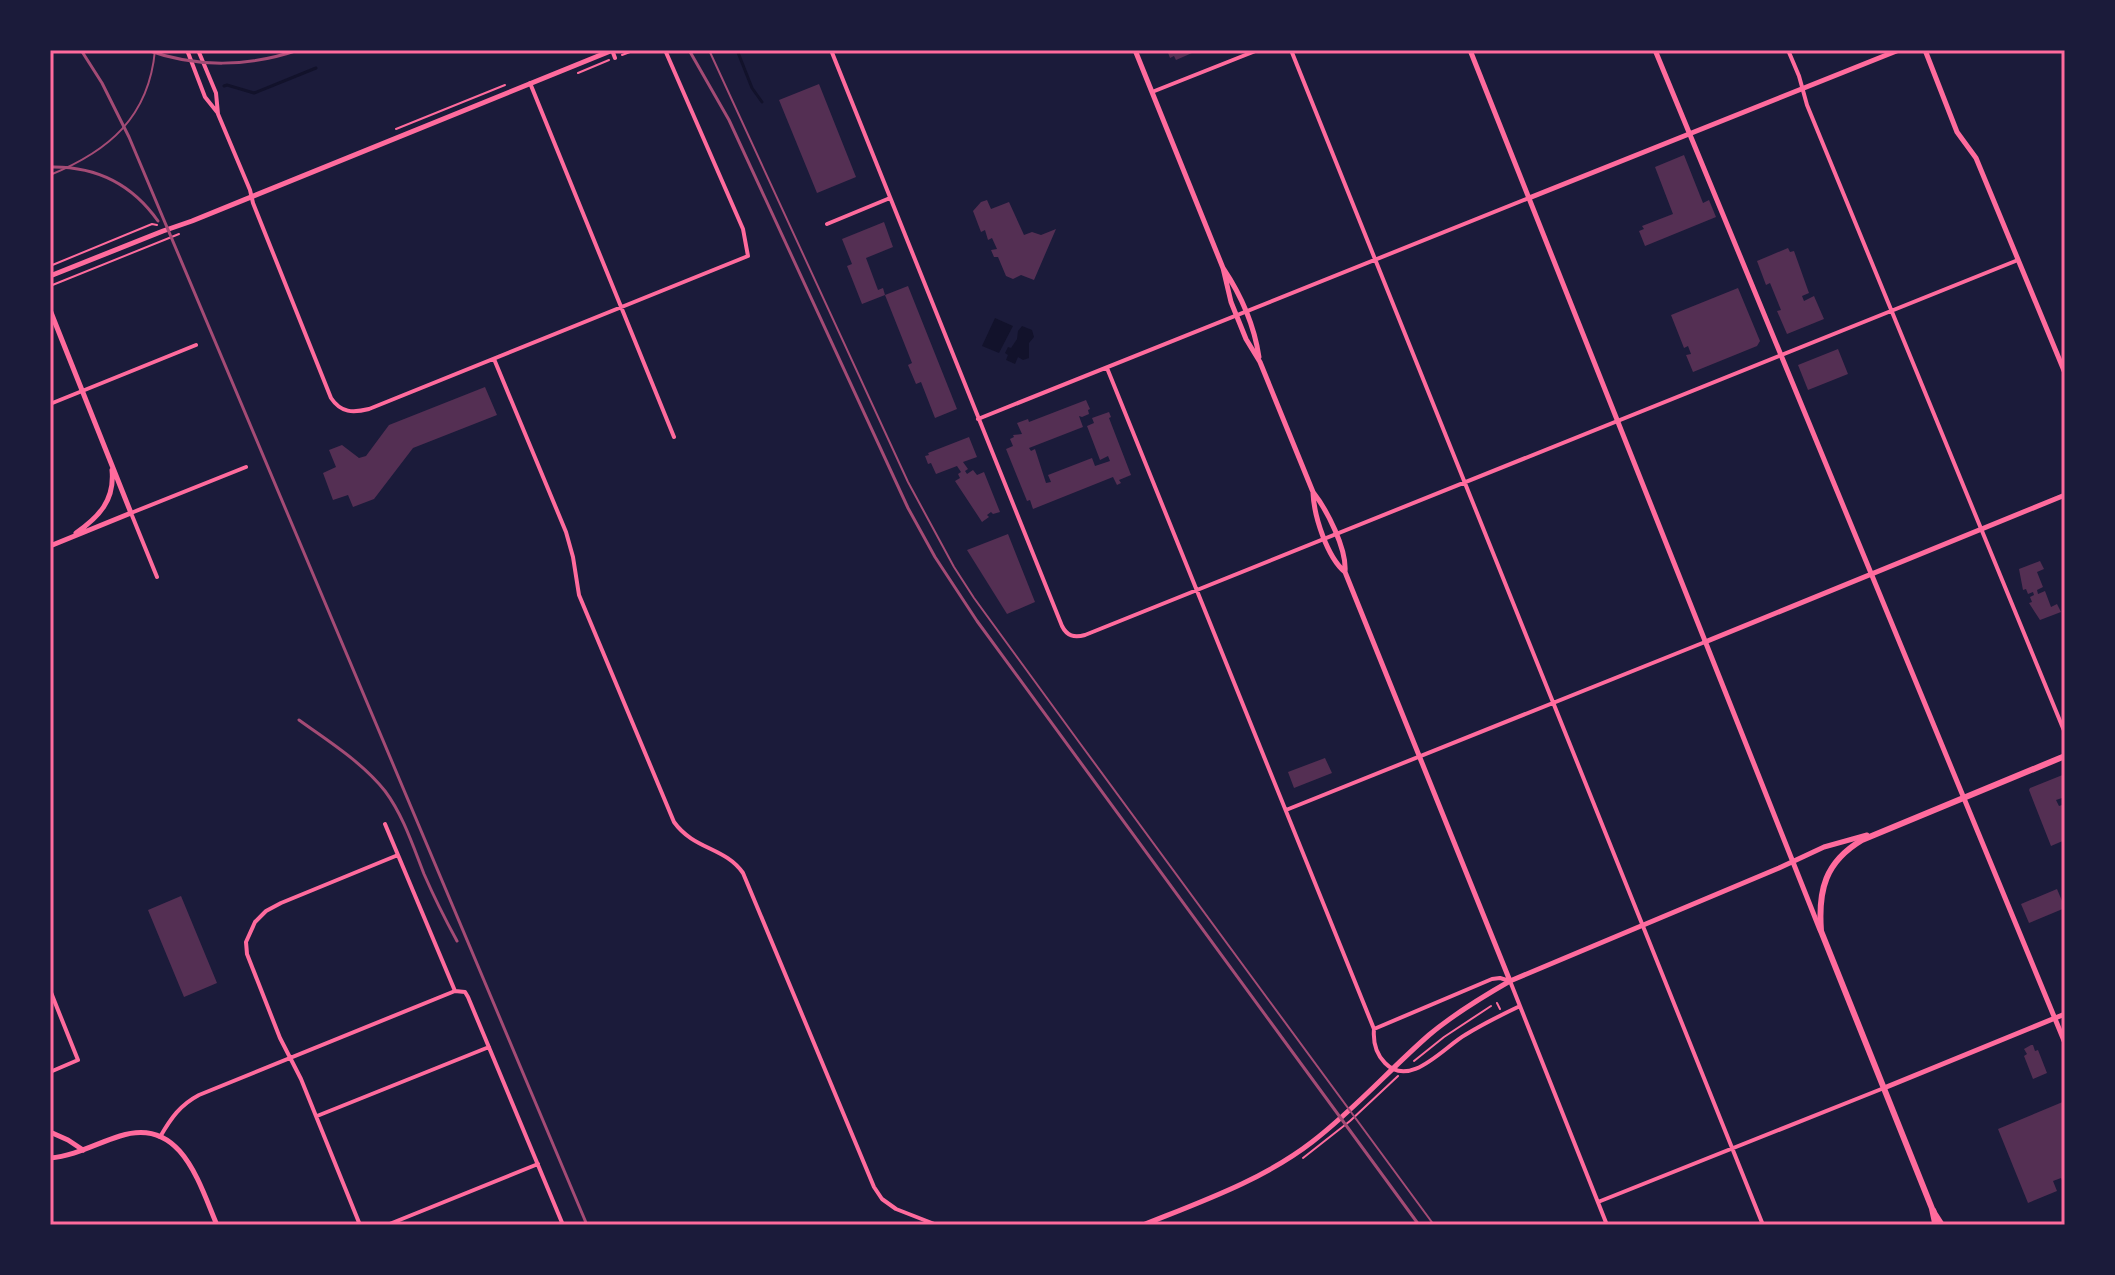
<svg xmlns="http://www.w3.org/2000/svg" width="2115" height="1275" font-family="Lato,sans-serif">
<style>
.water{fill:#12122b}
.lines{fill:none;stroke-linecap:round;stroke-linejoin:round}
.stream{stroke:#12122b;stroke-width:3}
.building{fill:#542f53}
.path{stroke:#ff6b9d;stroke-width:2}
.minor{stroke:#ff6b9d;stroke-width:4}
.tertiary{stroke:#ff6b9d;stroke-width:5}
.secondary{stroke:#ff6b9d;stroke-width:5}
.primary{stroke:#ff6b9d;stroke-width:6}
.motorway{stroke:#ff6b9d;stroke-width:7}
.tram{stroke:#a44b75;stroke-width:2}
.rail{stroke:#a44b75;stroke-width:3}
.neatline{fill:none;stroke:#ff6b9d;stroke-width:3}
</style>
<rect width="100%" height="100%" fill="#1b1b3a"/>
<path class="water" d="M 995,318 L 1013,326 L 999,353 L 982,346 Z
M 1022,326 L 1032,330 L 1034,337 L 1029,343 L 1029,358 L 1023,360 L 1018,357 L 1015,364 L 1006,360 L 1008,355 L 1005,353 L 1008,347 L 1011,348 L 1017,339 L 1018,331 Z"/>
<g class="lines">
<path class="stream" d="M 737,50 L 752,88 L 762,102
M 224,86 L 227,85 L 254,93 L 316,68"/>
</g>
<path class="building" d="M 1167,50 L 1191,50 L 1192,53 L 1176,60 L 1174,56 L 1170,58 Z
M 819,84 L 856,177 L 817,193 L 779,100 Z
M 1684,155 L 1703,203 L 1709,200 L 1716,217 L 1645,246 L 1639,231 L 1644,229 L 1642,226 L 1673,214 L 1655,167 Z
M 987,200 L 991,209 L 1009,202 L 1024,235 L 1032,232 L 1041,235 L 1056,229 L 1034,280 L 1021,275 L 1013,279 L 1006,276 L 998,257 L 994,257 L 991,250 L 997,249 L 992,238 L 988,240 L 985,230 L 981,232 L 973,211 L 981,202 Z
M 884,222 L 893,247 L 866,258 L 878,290 L 883,288 L 885,295 L 862,304 L 847,266 L 852,264 L 842,239 Z
M 1788,248 L 1790,252 L 1794,251 L 1809,293 L 1802,296 L 1804,301 L 1814,296 L 1824,319 L 1787,334 L 1777,311 L 1781,310 L 1770,283 L 1766,285 L 1757,261 Z
M 908,286 L 957,409 L 935,418 L 921,382 L 916,384 L 908,365 L 912,363 L 885,295 Z
M 1738,288 L 1760,341 L 1757,346 L 1693,372 L 1686,355 L 1691,354 L 1688,346 L 1684,348 L 1671,315 Z
M 1838,349 L 1848,374 L 1808,390 L 1798,365 Z
M 485,387 L 497,415 L 413,448 L 374,499 L 353,507 L 348,495 L 333,500 L 323,473 L 336,467 L 329,450 L 342,445 L 359,458 L 366,456 L 389,425 Z
M 1086,400 L 1090,409 L 1088,410 L 1089,414 L 1082,417 L 1079,416 L 1083,427 L 1029,448 L 1031,451 L 1035,449 L 1046,483 L 1051,482 L 1048,475 L 1092,458 L 1095,466 L 1110,461 L 1108,456 L 1100,460 L 1087,426 L 1094,423 L 1092,418 L 1109,412 L 1111,417 L 1109,418 L 1131,475 L 1119,480 L 1121,483 L 1117,485 L 1113,477 L 1033,509 L 1030,500 L 1027,501 L 1006,449 L 1013,446 L 1010,439 L 1014,437 L 1013,435 L 1022,434 L 1017,423 L 1028,419 L 1029,422 Z
M 969,437 L 977,457 L 963,462 L 968,469 L 965,471 L 967,474 L 973,470 L 977,475 L 984,472 L 1000,512 L 993,514 L 991,512 L 987,515 L 989,517 L 982,522 L 955,481 L 960,478 L 958,474 L 961,472 L 957,466 L 936,474 L 931,463 L 928,464 L 925,456 L 929,455 L 928,453 Z
M 1008,534 L 1035,602 L 1007,614 L 967,550 Z
M 2040,561 L 2044,569 L 2037,572 L 2043,587 L 2037,590 L 2038,594 L 2045,591 L 2051,607 L 2057,604 L 2061,612 L 2040,620 L 2029,603 L 2032,602 L 2030,597 L 2034,595 L 2033,592 L 2028,594 L 2026,589 L 2023,590 L 2019,569 Z
M 1325,758 L 1332,773 L 1294,788 L 1288,772 Z
M 2065,774 L 2065,797 L 2056,800 L 2059,806 L 2065,804 L 2065,840 L 2051,846 L 2029,790 L 2030,788 Z
M 2057,889 L 2065,908 L 2029,923 L 2021,904 Z
M 181,896 L 217,983 L 184,997 L 148,910 Z
M 2031,1045 L 2033,1045 L 2035,1051 L 2038,1050 L 2047,1073 L 2033,1079 L 2024,1056 L 2027,1054 L 2024,1049 Z
M 2065,1101 L 2065,1187 L 2061,1178 L 2053,1181 L 2057,1191 L 2028,1203 L 1998,1129 Z"/>
<g class="lines">
<path class="path" d="M 622,55 L 635,50
M 578,73 L 609,60
M 396,129 L 505,85
M 50,266 L 152,224 L 157,225
M 50,286 L 179,234
M 1497,1003 L 1500,1009
M 1414,1061 L 1444,1037 L 1491,1006
M 1303,1158 L 1350,1121 L 1398,1076"/>
<path class="minor" d="M 187,50 L 205,97 L 217,112
M 198,50 L 216,93 L 218,114 L 250,190 L 253,203 L 331,398 C 341,413 353,413 369,409 L 748,256 L 743,229 L 665,50
M 612,50 L 615,58
M 831,50 L 1062,626 C 1067,636 1074,638 1085,635 L 2018,260
M 1291,50 L 1763,1225
M 1788,50 L 1799,76 L 1807,105 L 2065,733
M 530,83 L 674,437
M 1152,92 L 1258,50
M 827,224 L 890,198
M 494,359 L 566,532 L 573,557 L 579,595 L 674,822 C 694,850 725,847 743,873 L 874,1187 L 882,1199 L 896,1209 L 937,1225
M 1107,368 L 1374,1029 C 1373,1041 1376,1054 1385,1063 C 1410,1089 1444,1047 1465,1035 C 1483,1024 1501,1015 1520,1006
M 50,404 L 196,345
M 978,419 L 1529,198
M 157,577 L 131,513 L 246,467
M 1286,810 L 1705,642
M 385,824 L 455,991
M 50,990 L 78,1060 L 50,1072
M 455,991 L 465,992 L 468,997 L 563,1225
M 1374,1029 L 1492,979 L 1500,978 L 1510,981 L 1607,1225
M 317,1116 L 489,1047
M 160,1137 C 171,1118 180,1105 199,1095 L 455,991
M 1598,1202 L 1884,1088
M 360,1225 L 301,1079 L 280,1038 L 247,954 L 246,942 L 255,922 L 266,911 L 281,903 L 398,855
M 387,1225 L 538,1164"/>
<path class="tertiary" d="M 1135,50 L 1223,268 C 1241,295 1254,324 1259,357
M 1925,50 L 1957,132 L 1976,158 L 2065,373
M 1529,198 L 1899,50
M 1223,268 L 1231,302 L 1246,339 L 1260,362 L 1313,492 C 1327,510 1347,549 1345,572 L 1510,981
M 50,276 L 163,231 L 192,221 L 613,50
M 50,310 L 131,513 L 50,546
M 1313,493 C 1314,516 1327,557 1345,572
M 76,533 C 99,517 115,500 112,470
M 1705,642 L 2065,495
M 1884,1088 L 2065,1014
M 50,1132 L 68,1140 L 83,1150"/>
<path class="secondary" d="M 1470,50 L 1820,930
M 1655,50 L 2065,1043
M 50,1158 C 75,1156 97,1143 120,1136 C 181,1116 199,1183 217,1225
M 1143,1225 C 1200,1202 1263,1180 1312,1142 C 1354,1110 1389,1070 1429,1035 C 1454,1014 1482,997 1510,981 L 1779,868 L 1824,847 L 1867,835"/>
<path class="primary" d="M 1942,1225 L 1933,1211 L 1821,931 C 1818,890 1825,862 1862,840 L 2065,756"/>
<path class="motorway" d="M 1933,1211 L 1936,1225"/>
<path class="tram" d="M 709,50 L 908,482 L 954,567 L 974,598 L 1079,742 L 1434,1225
M 50,175 C 109,151 149,117 155,50"/>
<path class="rail" d="M 81,50 L 102,83 L 129,137 L 587,1225
M 147,50 C 196,68 249,67 298,50
M 689,50 L 729,120 L 908,508 L 935,557 L 977,621 L 1419,1225
M 50,167 C 95,166 132,184 158,221
M 299,720 C 328,741 362,762 385,791 C 403,815 413,846 424,874 C 434,897 445,919 457,941"/>
</g>
<rect width="2115" height="1275" fill="none" stroke="#1b1b3a" stroke-width="104"/>
<rect x="52" y="52" width="2011" height="1171" class="neatline"/>
</svg>
